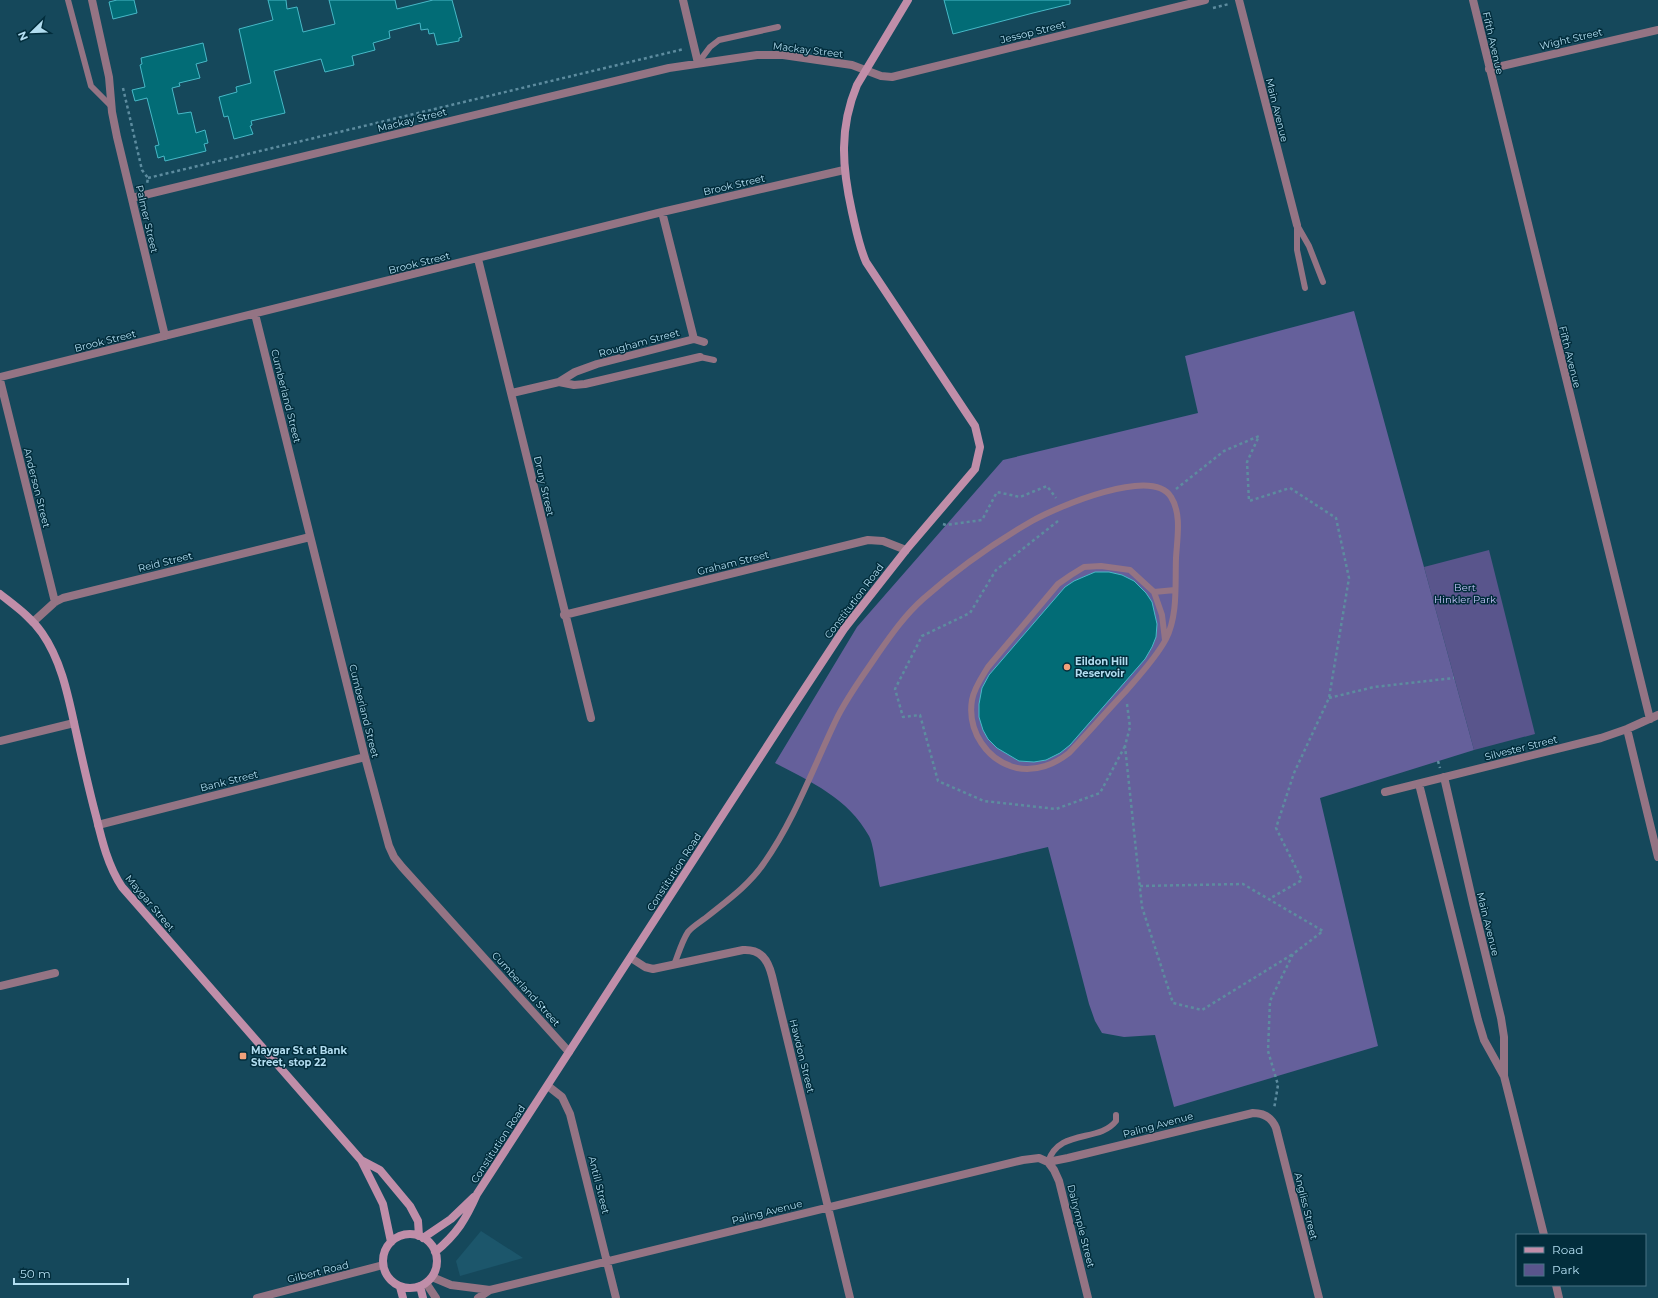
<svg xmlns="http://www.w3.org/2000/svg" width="1658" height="1298" font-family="Montserrat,sans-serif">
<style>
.built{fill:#1c566b}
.green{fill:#59558c}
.forest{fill:#65609b}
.building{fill:#026c76;stroke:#47b9c7}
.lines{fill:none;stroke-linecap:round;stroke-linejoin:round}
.path{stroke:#5d8c9f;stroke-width:2.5;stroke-dasharray:3 3;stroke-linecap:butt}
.lane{stroke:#947484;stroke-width:6}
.street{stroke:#947484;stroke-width:8}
.secondary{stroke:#c08ea9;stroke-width:8}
.poi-dot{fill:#f1a17b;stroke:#022d3c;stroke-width:1.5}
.labels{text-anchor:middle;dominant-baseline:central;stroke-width:3;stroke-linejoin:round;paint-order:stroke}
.street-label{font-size:10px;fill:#b2ddf0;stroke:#022d3c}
.park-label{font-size:10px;fill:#c6c4f9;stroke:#022d3c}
.poi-label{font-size:10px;font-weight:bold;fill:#b2ddf0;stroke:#022d3c;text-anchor:start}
</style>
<rect width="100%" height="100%" fill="#15485b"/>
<path class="built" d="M 481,1231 L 523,1258 L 460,1276 L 456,1261 Z"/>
<path class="green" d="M 1489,550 L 1535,734 L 1474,750 L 1424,567 Z"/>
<path class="forest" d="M 1354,311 L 1474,750 L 1320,798 L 1378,1046 L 1174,1107 L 1155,1035 L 1124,1037 L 1102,1033 L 1095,1021 L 1089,1004 L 1048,847 L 880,887 C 877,876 874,845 869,836 C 848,798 811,782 775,763 L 857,627 L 1003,460 L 1198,413 L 1185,356 Z"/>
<path class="building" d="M 117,0 L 134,0 L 137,13 L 113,19 L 109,2 Z
M 268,0 L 286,0 L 287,9 L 297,7 L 303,32 L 335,24 L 329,0 L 395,0 L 397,9 L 433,0 L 452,0 L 462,37 L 459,38 L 459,41 L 437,45 L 434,33 L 429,34 L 428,29 L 421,30 L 420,23 L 389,31 L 390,38 L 373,43 L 375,50 L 352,56 L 354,65 L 325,72 L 321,59 L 274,71 L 285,113 L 251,121 L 252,125 L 250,126 L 253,134 L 234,139 L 228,116 L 224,117 L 219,97 L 237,92 L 236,87 L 251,83 L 239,29 L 273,20 Z
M 944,0 L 1070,0 L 1070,4 L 1033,13 L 953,34 Z
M 203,43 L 207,61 L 196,64 L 200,78 L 179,83 L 180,86 L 172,88 L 178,114 L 191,112 L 196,133 L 205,130 L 208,143 L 204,144 L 206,151 L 165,161 L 164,156 L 158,158 L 155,146 L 159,145 L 147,98 L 135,101 L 132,90 L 145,87 L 140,65 L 142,64 L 141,58 Z
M 1095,572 L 1109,572 L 1122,575 L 1134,581 L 1146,593 L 1152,602 L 1157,624 L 1156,637 L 1152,647 L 1145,659 L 1070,745 L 1060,753 L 1046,760 L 1034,762 L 1019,761 L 997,748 L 988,739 L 983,730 L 979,717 L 979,704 L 982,688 L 989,675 L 1065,587 L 1074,581 Z"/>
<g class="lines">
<path class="path" d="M 1213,8 L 1229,4
M 123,88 L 142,170 L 148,178 L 147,184
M 148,178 L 684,49
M 1176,489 L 1224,451 L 1259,436 L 1247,462 L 1249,501 L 1290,488 L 1336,518 L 1349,578 L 1329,698 L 1294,773 L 1276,828 L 1302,880 L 1269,899
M 1058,521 L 996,570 L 970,613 L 922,636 L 895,689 L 903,717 L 920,715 L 938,781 L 984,801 L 1056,809 L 1100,793 L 1125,746
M 943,524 L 946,525 L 982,520 L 997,492 L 1020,497 L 1047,486 L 1056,498
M 1329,698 L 1374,687 L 1454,678
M 1127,704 L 1130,727 L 1125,746 L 1142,907 L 1173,1003 L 1202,1010 L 1293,954
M 1438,761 L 1440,768
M 1140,886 L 1243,884 L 1323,931 L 1293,954 L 1270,1001 L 1268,1051 L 1278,1085 L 1274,1109"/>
<path class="lane" d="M 68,0 L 91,86 L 112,107
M 698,63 L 710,47 L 719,40 L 778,27
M 1305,288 L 1297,250 L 1297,225 L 1309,246 L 1323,282
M 700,357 L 714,360
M 1154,592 L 1175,590
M 674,965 C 678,955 682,941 688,932 C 693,926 702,921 708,916 C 728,900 750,884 764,863 C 795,819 813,768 836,720 C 847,697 863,676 877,655 C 891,635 905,615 923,599 C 956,570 994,543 1032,521 C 1057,507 1152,466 1171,497 C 1182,514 1177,539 1176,558 C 1175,585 1178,615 1166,639 C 1156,658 1138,677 1125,692 C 1106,712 1088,733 1069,753 C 1055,764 1036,772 1017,768 C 987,761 967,731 972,700 C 974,688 982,677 988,667 L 1058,584 L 1071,575 L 1084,567 L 1101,566 L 1130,570 L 1154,592 L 1162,615 L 1165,640
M 1048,1162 C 1059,1128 1099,1143 1116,1121 L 1116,1115"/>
<path class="street" d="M 92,0 L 109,77 L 112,112 L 117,137 L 165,336
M 683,0 L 698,63
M 1239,0 L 1297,225
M 1473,0 L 1650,719
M 1489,69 L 1658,30
M 132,198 L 669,68 L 757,55 L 783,55 L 852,65 L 881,76 L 892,77 L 1205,0
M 478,259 L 591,718
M 255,314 L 365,757 L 389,846 L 394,857 L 402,867 L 569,1052
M 694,339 L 704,342
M 0,377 L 662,212 L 844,170
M 0,380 L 55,602
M 559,382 L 574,385 L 585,384 L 700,357
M 512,393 L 559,382 L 575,372 L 597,364 L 694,339 L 662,212
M 564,615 L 868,540 L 883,541 L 906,550
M 33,622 L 55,602 L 63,598 L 310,537
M 1627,729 L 1658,857
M 0,741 L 74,723
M 1444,777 L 1473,903 L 1501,1018 L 1504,1037 L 1504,1075
M 1419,784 L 1478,1020 L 1484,1040 L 1504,1076 L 1544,1235
M 1385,792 L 1601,738 L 1627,729 L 1658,715
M 98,825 L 365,757
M 631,958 L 645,967 L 653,969 L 743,950 C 761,949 768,960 772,976 L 850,1298
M 0,986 L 55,973
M 548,1086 L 562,1097 L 570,1114 L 616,1298
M 1048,1162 L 1054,1170 L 1059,1181 L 1088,1298
M 432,1277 L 451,1285 L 490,1290
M 426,1283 L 436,1298
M 1556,1285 L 1559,1298
M 257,1298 L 383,1265
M 478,1298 L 490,1290 L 1023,1160 L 1039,1158 L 1048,1162 L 1068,1158 L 1253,1113 C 1264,1113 1272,1118 1276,1128 L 1319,1298"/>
<path class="secondary" d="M 0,594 C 15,606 31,617 42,633 C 63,663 69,701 77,736 C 83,763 89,790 96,816 C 102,841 108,866 122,887 L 361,1160 L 383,1204 L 391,1242
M 361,1160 L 380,1170 L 410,1206 L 418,1221 L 419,1236
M383 1261a27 27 0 1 1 54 0a27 27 0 1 1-54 0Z
M 423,1238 L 451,1219 L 474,1197
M 435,1252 C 457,1234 466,1219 477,1194 L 788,714 L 844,629 L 906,550 L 975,469 L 980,447 L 975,426 L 866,262 C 859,246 856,229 852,212 C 842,167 839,128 857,85 L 908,0
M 420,1286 L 423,1298
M 400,1287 L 403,1298"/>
</g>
<g class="poi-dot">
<circle cx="1067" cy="667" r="4"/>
<rect x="239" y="1052" width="8" height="8" rx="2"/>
</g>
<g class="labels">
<g class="street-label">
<text transform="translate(1033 32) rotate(-14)">Jessop Street</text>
<text transform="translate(1571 39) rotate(-13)">Wight Street</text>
<text transform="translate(1493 43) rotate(77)">Fifth Avenue</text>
<text transform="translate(808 50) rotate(7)">Mackay Street</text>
<text transform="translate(1277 110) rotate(76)">Main Avenue</text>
<text transform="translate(412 120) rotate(-14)">Mackay Street</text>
<text transform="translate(734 185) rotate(-13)">Brook Street</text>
<text transform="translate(147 219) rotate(77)">Palmer Street</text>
<text transform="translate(419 263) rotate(-14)">Brook Street</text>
<text transform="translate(105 341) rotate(-14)">Brook Street</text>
<text transform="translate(639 343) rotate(-15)">Rougham Street</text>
<text transform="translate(1570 357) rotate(76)">Fifth Avenue</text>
<text transform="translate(286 396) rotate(76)">Cumberland Street</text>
<text transform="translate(544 486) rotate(77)">Drury Street</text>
<text transform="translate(37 488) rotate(76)">Anderson Street</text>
<text transform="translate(165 562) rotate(-14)">Reid Street</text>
<text transform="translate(733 563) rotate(-14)">Graham Street</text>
<text transform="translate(854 601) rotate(-53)">Constitution Road</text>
<text transform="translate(364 711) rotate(76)">Cumberland Street</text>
<text transform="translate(1521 748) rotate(-14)">Silvester Street</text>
<text transform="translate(229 781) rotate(-14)">Bank Street</text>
<text transform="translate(674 872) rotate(-57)">Constitution Road</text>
<text transform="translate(150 903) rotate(50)">Maygar Street</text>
<text transform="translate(1488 924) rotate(76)">Main Avenue</text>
<text transform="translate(526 989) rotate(48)">Cumberland Street</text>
<text transform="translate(802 1056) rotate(76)">Hawdon Street</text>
<text transform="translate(1158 1125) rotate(-15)">Paling Avenue</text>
<text transform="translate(498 1144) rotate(-57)">Constitution Road</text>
<text transform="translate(599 1185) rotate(76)">Antill Street</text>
<text transform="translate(1306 1206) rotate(76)">Angliss Street</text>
<text transform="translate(767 1212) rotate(-14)">Paling Avenue</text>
<text transform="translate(1081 1226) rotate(76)">Dalrymple Street</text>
<text transform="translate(318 1272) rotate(-14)">Gilbert Road</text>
</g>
<g class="park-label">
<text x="1465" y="587">Bert<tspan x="1465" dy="12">Hinkler Park</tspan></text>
</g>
<g class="poi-label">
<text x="1075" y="661">Eildon Hill<tspan x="1075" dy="12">Reservoir</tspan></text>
<text x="251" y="1050">Maygar St at Bank<tspan x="251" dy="12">Street, stop 22</tspan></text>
</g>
</g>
<rect x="1516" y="1234" width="130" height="52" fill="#022d3c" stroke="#487384"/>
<rect x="1524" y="1247" width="20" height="6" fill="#c08ea9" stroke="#487384"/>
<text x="1552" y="1254" font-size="12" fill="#b2ddf0">Road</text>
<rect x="1524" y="1264" width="20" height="12" fill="#59558c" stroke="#487384"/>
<text x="1552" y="1274" font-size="12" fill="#b2ddf0">Park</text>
<g transform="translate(32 32) rotate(247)" stroke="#022d3c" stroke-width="3" paint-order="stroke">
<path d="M0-3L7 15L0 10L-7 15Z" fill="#b2ddf0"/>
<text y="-6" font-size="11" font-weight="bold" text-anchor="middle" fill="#b2ddf0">N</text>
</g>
<path d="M14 1278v6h114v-6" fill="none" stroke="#b2ddf0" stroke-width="2"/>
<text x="20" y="1278" font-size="12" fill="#b2ddf0" stroke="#022d3c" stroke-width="3" paint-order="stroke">50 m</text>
</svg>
